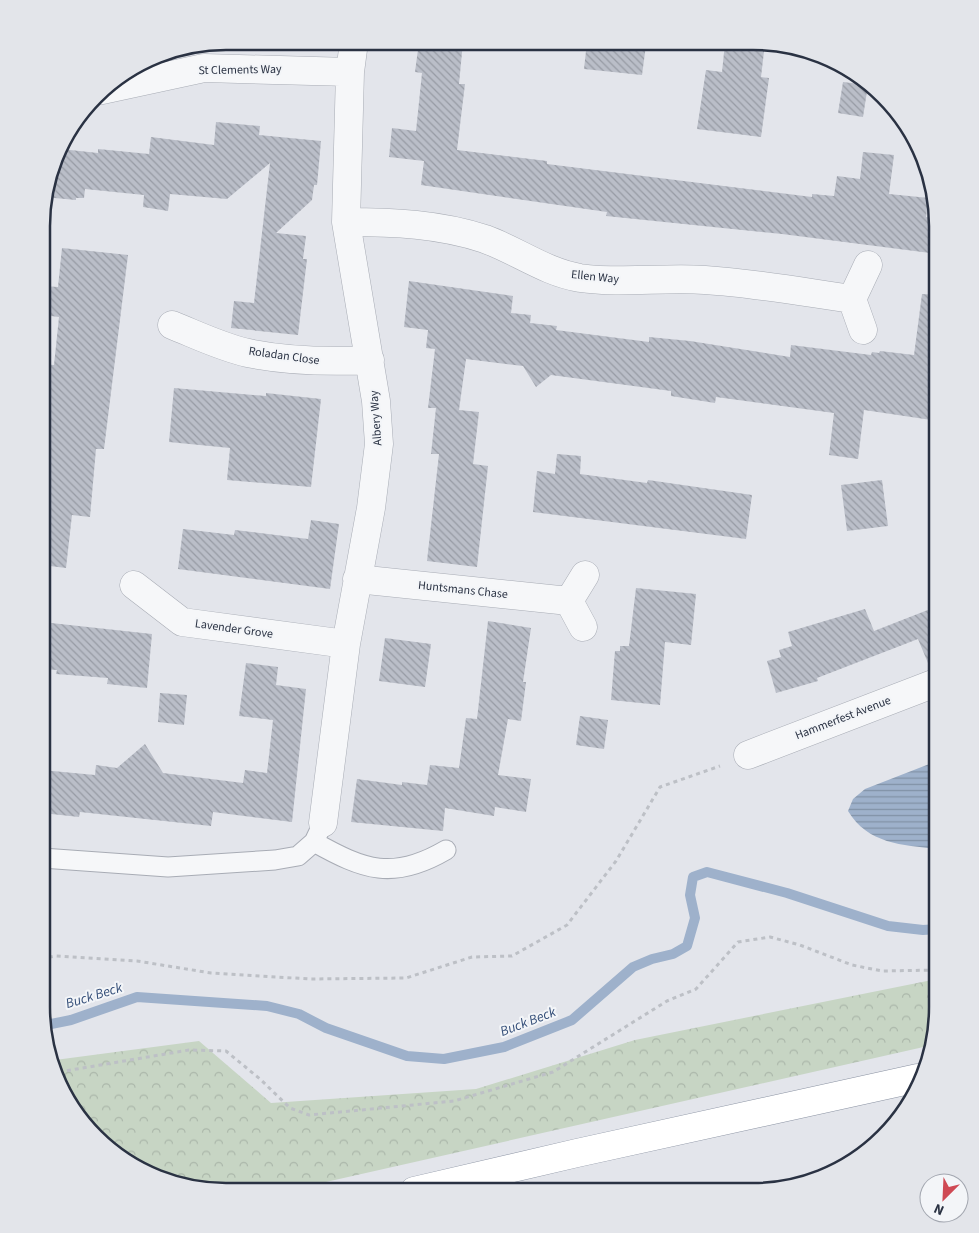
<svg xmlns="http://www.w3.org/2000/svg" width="979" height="1233" font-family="'Source Sans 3',sans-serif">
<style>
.forest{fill:url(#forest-crowns)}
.water{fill:url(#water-rules)}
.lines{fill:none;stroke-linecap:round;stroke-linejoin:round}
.stream{stroke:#9eb1cb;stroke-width:10}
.building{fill:url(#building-back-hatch)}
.service-casing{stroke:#a8acb5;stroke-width:21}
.minor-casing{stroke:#a8acb5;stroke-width:29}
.trunk-casing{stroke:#8a92a2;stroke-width:29}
.path{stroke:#bdc0c6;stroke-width:3;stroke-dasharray:4 4;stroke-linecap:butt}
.service{stroke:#f6f7f9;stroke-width:19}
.minor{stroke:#f6f7f9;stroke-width:28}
.trunk{stroke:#fff;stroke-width:28}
.labels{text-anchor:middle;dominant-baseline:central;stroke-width:4;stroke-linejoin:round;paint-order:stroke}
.street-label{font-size:12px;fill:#2a3243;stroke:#f3f5f8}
.water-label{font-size:14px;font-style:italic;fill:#344e78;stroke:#f3f5f8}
.rim{fill:none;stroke:#2a3243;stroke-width:2.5}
</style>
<defs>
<pattern id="forest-crowns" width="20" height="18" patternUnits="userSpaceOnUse" patternTransform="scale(1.25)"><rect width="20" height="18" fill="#c7d5c4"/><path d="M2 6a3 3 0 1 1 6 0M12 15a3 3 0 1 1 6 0" fill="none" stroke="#abb7aa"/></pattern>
<pattern id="water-rules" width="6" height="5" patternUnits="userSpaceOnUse" patternTransform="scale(1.25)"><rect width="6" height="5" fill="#9eb1cb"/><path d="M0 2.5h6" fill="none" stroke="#8191a6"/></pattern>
<pattern id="building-back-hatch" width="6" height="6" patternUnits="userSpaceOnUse" patternTransform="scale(1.25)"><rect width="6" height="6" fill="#babec8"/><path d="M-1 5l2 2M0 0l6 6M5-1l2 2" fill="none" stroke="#979ba4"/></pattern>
</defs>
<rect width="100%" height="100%" fill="#e3e5eb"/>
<path class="forest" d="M 937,979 L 937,1020 L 928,1046 L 286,1191 L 213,1191 L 124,1161 L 66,1099 L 55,1060 L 199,1041 L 271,1103 L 476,1089 L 635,1040 Z"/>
<path class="water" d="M 937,761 L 937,849 C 902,845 868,844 848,811 L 853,799 L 865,789 Z"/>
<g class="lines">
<path class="stream" d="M 46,1025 L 71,1020 L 137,997 L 267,1006 L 299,1014 L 326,1028 L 407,1056 L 444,1059 L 504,1047 L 572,1020 L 633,967 L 652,959 L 673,954 L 687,946 L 695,918 L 690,895 L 693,877 L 707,872 L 787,893 L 888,926 L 923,930 L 937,929"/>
</g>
<path class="building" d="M 419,42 L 463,42 L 459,84 L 465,84 L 457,150 L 547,161 L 547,164 L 812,197 L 812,194 L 834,196 L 837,176 L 860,179 L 863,152 L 894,155 L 889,194 L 929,198 L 926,217 L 935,219 L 930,253 L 782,234 L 606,216 L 607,212 L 421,185 L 424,161 L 389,157 L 392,128 L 416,131 L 422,73 L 415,72 Z
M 587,42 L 646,45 L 642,75 L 584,69 Z
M 725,43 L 765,43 L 761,77 L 769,78 L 761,137 L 697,129 L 706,70 L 722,72 Z
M 843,82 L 868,85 L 863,117 L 838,113 Z
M 216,122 L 260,126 L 259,135 L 321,141 L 317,185 L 314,185 L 312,200 L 276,233 L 306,236 L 303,259 L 307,259 L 298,335 L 231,328 L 234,301 L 254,303 L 270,163 L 227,199 L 170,194 L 168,211 L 143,207 L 144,195 L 85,189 L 84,198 L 76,198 L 76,200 L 44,197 L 61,149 L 98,153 L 98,149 L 149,154 L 151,137 L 214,145 Z
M 62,248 L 128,255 L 104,449 L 96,449 L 90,517 L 72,515 L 66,568 L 42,565 L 43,364 L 54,365 L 59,317 L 43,315 L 43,286 L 58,287 Z
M 409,281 L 513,296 L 511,313 L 531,315 L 530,323 L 557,326 L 556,330 L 649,342 L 649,337 L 690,341 L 790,357 L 791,345 L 871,355 L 872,352 L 879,353 L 880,351 L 914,355 L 922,294 L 938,295 L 938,421 L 864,410 L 858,459 L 829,455 L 834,413 L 716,397 L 715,403 L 671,396 L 671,391 L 551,375 L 536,387 L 523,366 L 466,359 L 459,410 L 479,412 L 473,464 L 488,466 L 477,567 L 427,561 L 439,454 L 431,454 L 436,408 L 428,408 L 435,349 L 426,348 L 428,330 L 404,327 Z
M 174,388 L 266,396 L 266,393 L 321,399 L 311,487 L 227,480 L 230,448 L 169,442 Z
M 557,454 L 581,456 L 580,474 L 647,483 L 648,480 L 752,495 L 746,539 L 533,512 L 537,471 L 555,474 Z
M 882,480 L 888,526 L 847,531 L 841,485 Z
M 311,520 L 339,524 L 330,589 L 178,569 L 183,529 L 234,535 L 235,530 L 308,539 Z
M 636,588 L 696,594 L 691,645 L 665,642 L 660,705 L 611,700 L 615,651 L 620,651 L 620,646 L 629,646 Z
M 938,606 L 938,667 L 930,668 L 918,639 L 817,678 L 818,681 L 776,693 L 767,661 L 781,657 L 779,650 L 792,646 L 788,632 L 865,609 L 874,631 Z
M 488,621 L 531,628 L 523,682 L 526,682 L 521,721 L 508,719 L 498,775 L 531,779 L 526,812 L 495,807 L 494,816 L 445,808 L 443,831 L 351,822 L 357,779 L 402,785 L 402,782 L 427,785 L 430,765 L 459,768 L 466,718 L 477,719 Z
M 42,622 L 152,634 L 147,688 L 107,684 L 108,678 L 56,674 L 57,670 L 42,669 Z
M 385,638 L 431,644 L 425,687 L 379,681 Z
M 246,663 L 278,667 L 276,685 L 306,689 L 292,822 L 213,812 L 211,826 L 80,812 L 79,817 L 42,813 L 42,770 L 95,775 L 96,765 L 117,768 L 145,744 L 163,773 L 243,783 L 245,770 L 267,773 L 273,720 L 239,716 Z
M 160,693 L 187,695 L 184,725 L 158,722 Z
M 580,716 L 608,720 L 604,749 L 576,745 Z"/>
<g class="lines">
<defs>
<path id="service" d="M 314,842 C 364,870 393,881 446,850
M 42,858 L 168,867 L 275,860 L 298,856 L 314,842 L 323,823"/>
<path id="minor" d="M 102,90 L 204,68 L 350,72
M 346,222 C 393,222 440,224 485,239 C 518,251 545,272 580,278 C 621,284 664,277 705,280 C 754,283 803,292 852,299 L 863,330
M 852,299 L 868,265
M 172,325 C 197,335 221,347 248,353 C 287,361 329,362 370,360
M 357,579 L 569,601
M 134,585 L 182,622 L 346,644
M 583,627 L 569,601 L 585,575
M 748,755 L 938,682
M 323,823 L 346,644 L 371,508 L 379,444 L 376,401 L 346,222 L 350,72 L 354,42"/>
<path id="trunk" d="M 414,1191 L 577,1153 L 918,1078"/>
</defs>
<use href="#service" class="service-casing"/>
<use href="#minor" class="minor-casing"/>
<use href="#trunk" class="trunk-casing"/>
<path class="path" d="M 41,959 L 55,956 L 137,961 L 211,973 L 310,979 L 406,978 L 472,957 L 512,956 L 567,925 L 616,861 L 660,787 L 720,766
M 59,1072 L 189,1050 L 226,1051 L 260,1079 L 290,1108 L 309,1115 L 454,1101 L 553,1072 L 667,1001 L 696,989 L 738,942 L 770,937 L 800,945 L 852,965 L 882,971 L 937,970"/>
<use href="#service" class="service"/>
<use href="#minor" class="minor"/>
<use href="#trunk" class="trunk"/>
</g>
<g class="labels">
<g class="street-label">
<text transform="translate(240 70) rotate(-1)">St Clements Way</text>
<text transform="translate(595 277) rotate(6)">Ellen Way</text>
<text transform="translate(284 356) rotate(8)">Roladan Close</text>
<text transform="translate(376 418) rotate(-94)">Albery Way</text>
<text transform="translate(463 590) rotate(6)">Huntsmans Chase</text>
<text transform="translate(234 629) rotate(8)">Lavender Grove</text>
<text transform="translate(843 718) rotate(-21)">Hammerfest Avenue</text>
</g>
<g class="water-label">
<text transform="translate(94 996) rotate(-17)">Buck Beck</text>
<text transform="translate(528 1022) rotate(-21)">Buck Beck</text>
</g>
</g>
<path d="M0 0H979V1233H0ZM226 50H753A176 176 0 0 1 929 226V1007A176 176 0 0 1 753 1183H226A176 176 0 0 1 50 1007V226A176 176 0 0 1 226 50Z" fill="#e3e5ea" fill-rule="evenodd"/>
<path class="rim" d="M226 50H753A176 176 0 0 1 929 226V1007A176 176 0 0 1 753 1183H226A176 176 0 0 1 50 1007V226A176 176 0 0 1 226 50Z"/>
<g transform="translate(944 1198) rotate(204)"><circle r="24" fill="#f3f5f8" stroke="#a3a7b0"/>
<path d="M0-4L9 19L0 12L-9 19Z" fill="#cf4954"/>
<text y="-8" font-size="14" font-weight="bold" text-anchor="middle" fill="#2a3243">N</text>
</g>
</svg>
